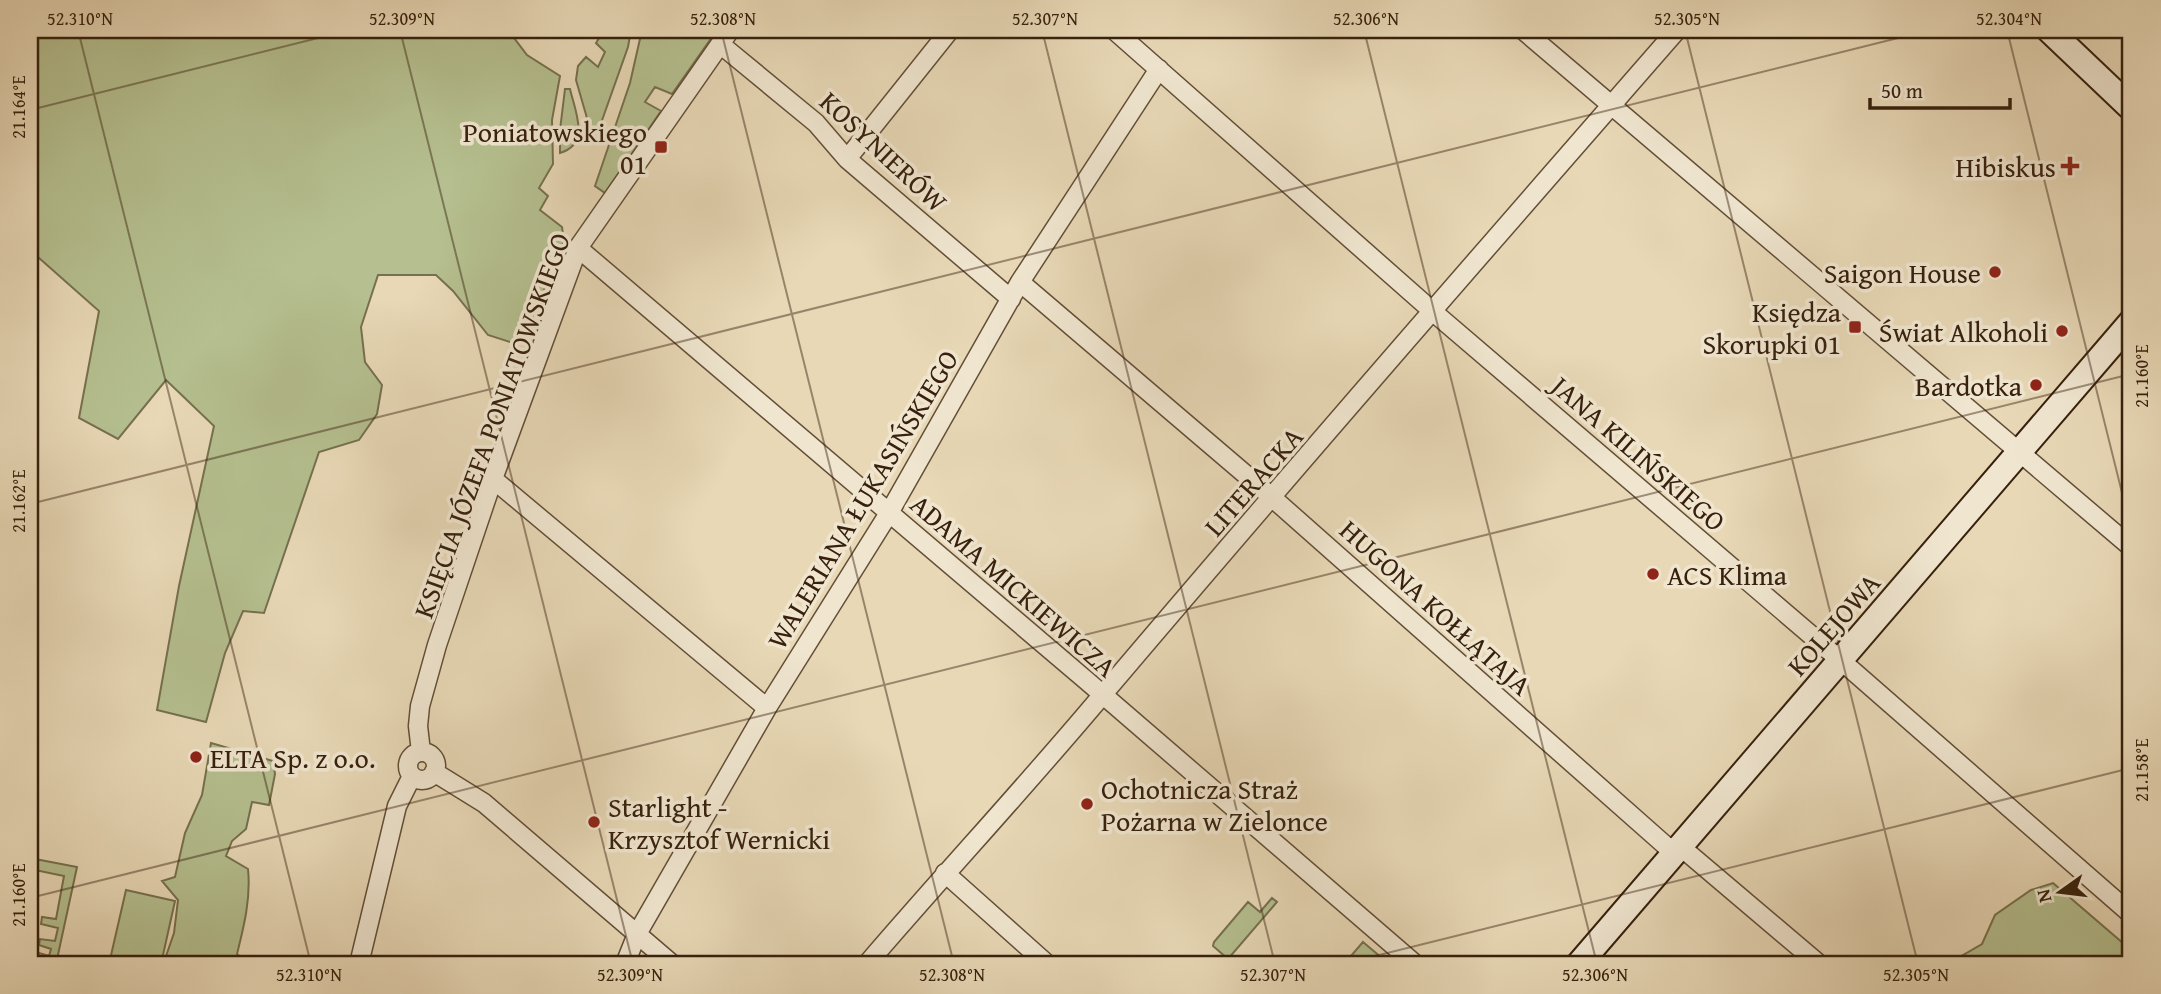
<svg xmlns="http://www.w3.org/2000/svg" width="2161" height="994" font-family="'Gentium Book Plus',serif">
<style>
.green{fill:#b5bf8f;stroke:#76704e;stroke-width:2}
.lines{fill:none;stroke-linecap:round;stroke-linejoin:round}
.street-casing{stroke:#634e37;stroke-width:21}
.secondary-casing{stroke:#37200d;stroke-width:28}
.street{stroke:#f0e6d0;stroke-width:18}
.secondary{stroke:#f0e6d0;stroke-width:24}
.ticks{fill:none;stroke:#37200d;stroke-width:2;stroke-opacity:0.45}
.poi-dot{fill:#8f2418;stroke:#f0e6d0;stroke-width:2.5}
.labels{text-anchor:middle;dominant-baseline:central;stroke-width:7;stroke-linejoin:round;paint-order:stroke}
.poi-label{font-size:28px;fill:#37200d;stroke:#f0e6d0;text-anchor:end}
.street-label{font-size:28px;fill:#37200d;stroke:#f0e6d0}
.neatline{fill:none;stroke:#37200d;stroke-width:2.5}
.ticks-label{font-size:18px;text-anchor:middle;fill:#37200d}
</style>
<rect width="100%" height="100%" fill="#e8d8b6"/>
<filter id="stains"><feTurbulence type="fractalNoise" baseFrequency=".00286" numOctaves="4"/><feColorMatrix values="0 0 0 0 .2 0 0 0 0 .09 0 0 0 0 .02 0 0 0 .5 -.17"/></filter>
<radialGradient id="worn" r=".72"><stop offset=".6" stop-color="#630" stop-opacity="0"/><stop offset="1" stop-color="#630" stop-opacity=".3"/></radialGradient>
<path class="green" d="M 30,30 L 508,30 L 527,55 L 560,76 L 552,120 L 553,164 L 539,188 L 548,196 L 540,210 L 562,227 L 564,241 L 527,332 L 513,343 L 488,335 L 453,291 L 436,275 L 378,275 L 361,327 L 365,362 L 382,385 L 377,414 L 359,440 L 319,452 L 264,613 L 243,611 L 225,653 L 206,722 L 157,710 L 179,586 L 214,426 L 166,380 L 118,439 L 79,418 L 99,311 L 30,250 Z
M 604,30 L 631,30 L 628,47 L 600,126 L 592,128 L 589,125 L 576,80 L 578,66 L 586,57 L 598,67 L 605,52 L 596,43 Z
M 642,30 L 717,30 L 672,94 L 655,87 L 645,102 L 661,111 L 605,193 L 595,186 L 630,83 Z
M 565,89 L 570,89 C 575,111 591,144 560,153 L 560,130 Z
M 211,743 L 273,761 L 275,774 L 269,805 L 252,802 L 246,829 L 232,841 L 226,856 L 248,869 C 251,898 244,926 237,954 L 249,964 L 167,964 L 166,956 L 174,933 L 178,900 L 162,881 L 175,877 L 185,833 L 202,795 Z
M 30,858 L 77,867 L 56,964 L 35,964 L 39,953 L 49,956 L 51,949 L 39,945 L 40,939 L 55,941 L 58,928 L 41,924 L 42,917 L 56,919 L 64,876 L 30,869 Z
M 2053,883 L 2131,950 L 2131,964 L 1955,964 L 1958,958 L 1982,944 L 1995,915 L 2031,890 Z
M 126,890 L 175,901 L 161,964 L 109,964 Z
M 1272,898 L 1277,902 L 1228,959 L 1213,946 L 1214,942 L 1248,902 L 1260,912 Z
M 1363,942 L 1389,964 L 1344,964 Z"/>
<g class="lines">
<defs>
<path id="street" d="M 1114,30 L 1438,316 L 1853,671 L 2131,914
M 1523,30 L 2131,547
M 720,44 L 816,123 L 847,159 L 1011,299
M 847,159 L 950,30
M 578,248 L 1087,681 L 1415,964
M 1020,282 L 1259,486 L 1666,846 L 1688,853 L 1819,964
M 493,479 L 767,708
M 421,752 L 418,726 L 420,706 L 437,645 L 493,479 L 578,248 L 730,30
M408 766a14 14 0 1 1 28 0a14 14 0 1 1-28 0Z
M 434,772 L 484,803 L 672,964
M 945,873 L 1047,964
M 359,964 L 397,806 L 412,776
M 625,964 L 637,934 L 767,708 L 889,513 L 1020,282 L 1159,69
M 867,964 C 945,873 1027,785 1104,693 C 1293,470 1485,250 1677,30"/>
<path id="secondary" d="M 2049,30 L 2131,108
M 1579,964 L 2131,322"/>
</defs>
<use href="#street" class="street-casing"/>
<use href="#secondary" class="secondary-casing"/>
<use href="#street" class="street"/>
<use href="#secondary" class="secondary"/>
</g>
<path class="ticks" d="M 78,30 L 311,964M 400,30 L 633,964M 721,30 L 954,964M 1042,30 L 1275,964M 1364,30 L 1597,964M 1685,30 L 1918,964M 2007,30 L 2131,529M 30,110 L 350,30M 30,504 L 1930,30M 30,898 L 2131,374M 1343,964 L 2131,768"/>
<g class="poi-dot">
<rect x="654" y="140" width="14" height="14" rx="3.5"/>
<path d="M2066.5 155.5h7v7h7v7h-7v7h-7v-7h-7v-7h7z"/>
<circle cx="1995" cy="272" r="7"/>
<rect x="1848" y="320" width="14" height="14" rx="3.5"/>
<circle cx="2062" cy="331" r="7"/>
<circle cx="2036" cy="385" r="7"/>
<circle cx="1653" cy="574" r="7"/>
<circle cx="196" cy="757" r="7"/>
<circle cx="1087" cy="804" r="7"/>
<circle cx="594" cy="822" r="7"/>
</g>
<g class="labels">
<g class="poi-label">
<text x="647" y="131">Poniatowskiego<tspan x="647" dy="32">01</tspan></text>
<text x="2056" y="166">Hibiskus</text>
<text x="1981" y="272">Saigon House</text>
<text x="1841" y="311">Księdza<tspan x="1841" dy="32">Skorupki 01</tspan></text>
<text x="2048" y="331">Świat Alkoholi</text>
<text x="2022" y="385">Bardotka</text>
<text x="1667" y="574" text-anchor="start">ACS Klima</text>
<text x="210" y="757" text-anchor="start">ELTA Sp. z o.o.</text>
<text x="1101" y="788" text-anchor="start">Ochotnicza Straż<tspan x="1101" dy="32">Pożarna w Zielonce</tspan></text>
<text x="608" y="806" text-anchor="start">Starlight -<tspan x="608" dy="32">Krzysztof Wernicki</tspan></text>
</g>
<g class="street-label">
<text transform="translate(884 151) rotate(43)">KOSYNIERÓW</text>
<text transform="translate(491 425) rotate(-70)">KSIĘCIA JÓZEFA PONIATOWSKIEGO</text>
<text transform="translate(1639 453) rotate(41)">JANA KILIŃSKIEGO</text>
<text transform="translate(1253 481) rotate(-49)">LITERACKA</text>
<text transform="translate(862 499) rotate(-59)">WALERIANA ŁUKASIŃSKIEGO</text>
<text transform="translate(1014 585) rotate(41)">ADAMA MICKIEWICZA</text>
<text transform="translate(1436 607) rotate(42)">HUGONA KOŁŁĄTAJA</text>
<text transform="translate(1833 624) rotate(-49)">KOLEJOWA</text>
</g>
</g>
<rect width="2161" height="994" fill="none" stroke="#e8d8b6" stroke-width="77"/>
<g transform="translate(2060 892) rotate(256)" stroke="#f0e6d0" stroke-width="5" paint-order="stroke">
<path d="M0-5L12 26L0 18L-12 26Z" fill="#37200d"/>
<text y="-10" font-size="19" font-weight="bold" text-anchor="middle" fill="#37200d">N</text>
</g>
<path d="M1870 98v10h140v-10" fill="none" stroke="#37200d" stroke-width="3.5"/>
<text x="1881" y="98" font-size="21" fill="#37200d" stroke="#f0e6d0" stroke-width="5" paint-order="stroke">50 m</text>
<rect x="38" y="38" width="2084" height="918" class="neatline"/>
<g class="ticks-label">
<text x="80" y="25">52.310°N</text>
<text x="402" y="25">52.309°N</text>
<text x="723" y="25">52.308°N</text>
<text x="1045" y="25">52.307°N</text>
<text x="1366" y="25">52.306°N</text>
<text x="1687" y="25">52.305°N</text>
<text x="2009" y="25">52.304°N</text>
<text transform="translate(19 107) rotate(-90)" y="6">21.164°E</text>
<text transform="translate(2142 376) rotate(-90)" y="6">21.160°E</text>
<text transform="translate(19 501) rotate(-90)" y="6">21.162°E</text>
<text transform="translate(2142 770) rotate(-90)" y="6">21.158°E</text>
<text transform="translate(19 895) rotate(-90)" y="6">21.160°E</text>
<text x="309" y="981">52.310°N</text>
<text x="630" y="981">52.309°N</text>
<text x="952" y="981">52.308°N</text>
<text x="1273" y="981">52.307°N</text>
<text x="1595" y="981">52.306°N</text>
<text x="1916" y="981">52.305°N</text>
</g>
<rect width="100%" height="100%" filter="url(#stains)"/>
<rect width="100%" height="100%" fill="url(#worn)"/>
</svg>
